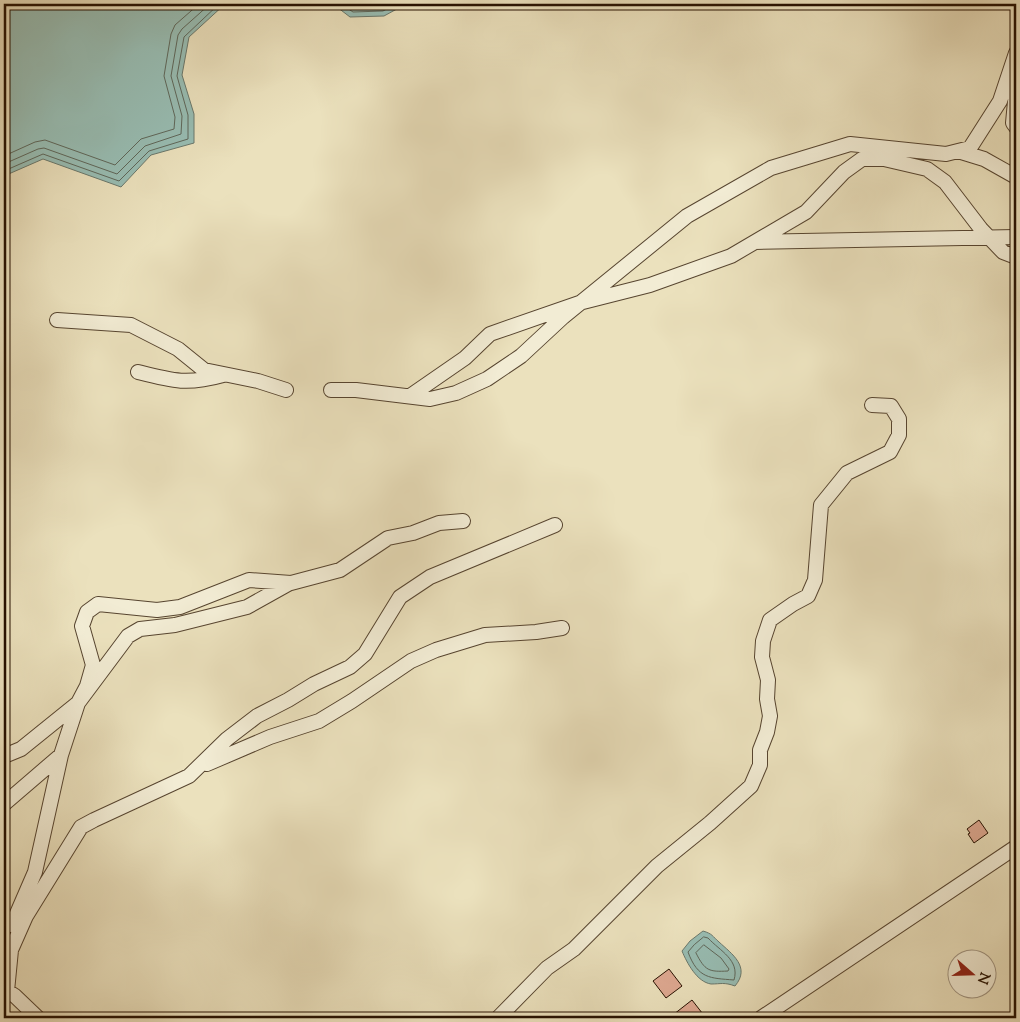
<svg xmlns="http://www.w3.org/2000/svg" width="1020" height="1022" font-family="'Sorts Mill Goudy',serif">
<style>
.water{fill:#98bdb3;stroke:#6a786c}
.lines{fill:none;stroke-linecap:round;stroke-linejoin:round}
.shore{stroke:#5f675a;stroke-width:1}
.building{fill:#dea992;stroke:#261101}
.minor-casing{stroke:#574530;stroke-width:16}
.minor{stroke:#f2ecd4;stroke-width:14}
</style>
<rect width="100%" height="100%" fill="#ebe1bd"/>
<filter id="stains"><feTurbulence type="fractalNoise" baseFrequency=".004" numOctaves="4"/><feColorMatrix values="0 0 0 0 .2 0 0 0 0 .09 0 0 0 0 .02 0 0 0 .5 -.17"/></filter>
<radialGradient id="worn" r=".72"><stop offset=".6" stop-color="#630" stop-opacity="0"/><stop offset="1" stop-color="#630" stop-opacity=".3"/></radialGradient>
<path class="water" d="M 4,4 L 225,4 L 189,37 L 182,75 L 194,114 L 194,143 L 151,155 L 121,187 L 43,159 L 4,176 Z
M 333,4 L 406,4 L 384,16 L 350,17 Z
M 703,931 C 713,934 712,936 719,942 C 732,954 751,967 735,986 C 724,982 721,984 711,984 C 697,982 687,963 682,951 L 690,941 Z"/>
<g class="lines">
<path class="shore" d="M 341,4 L 353,12 L 383,11 L 396,4
M 4,156 L 35,142 L 45,140 L 115,165 L 141,139 L 174,129 L 175,117 L 164,76 L 171,34 L 175,25 L 199,4
M 4,164 L 38,149 L 44,148 L 117,174 L 145,146 L 181,134 L 182,116 L 171,76 L 178,35 L 182,29 L 210,4
M 4,171 L 43,154 L 119,181 L 149,151 L 188,139 L 188,115 L 177,76 L 184,37 L 219,4
M 704,937 L 708,938 C 720,951 740,960 734,980 C 710,978 698,979 688,952 L 694,945 Z
M 704,945 L 721,958 L 729,969 L 728,971 C 709,972 705,971 696,953 Z"/>
</g>
<path class="building" d="M 979,820 L 988,833 L 974,843 L 968,834 L 970,833 L 967,829 Z
M 669,969 L 682,986 L 666,998 L 653,981 Z
M 692,1000 L 706,1018 L 669,1018 Z"/>
<g class="lines">
<defs>
<path id="minor" d="M 1016,91 L 1013,123 L 1016,127
M 958,151 L 984,159 L 1016,177
M 755,242 L 1016,237
M 57,320 L 131,325 L 178,349 L 204,370 L 258,381 L 286,390
M 138,372 C 173,381 187,385 223,375
M 331,390 L 356,390 L 430,399 L 456,393 L 487,379 L 521,356 L 563,317 L 687,216 L 771,168 L 850,144 L 946,154 L 970,148 L 1000,101 L 1016,53
M 410,396 L 465,358 L 490,334 L 579,303 L 650,285 L 731,256 L 806,212 L 844,172 L 862,159 L 884,159 L 927,169 L 945,182 L 981,229 L 1003,252 L 1016,257
M 4,756 L 21,749 L 78,703 L 87,686 L 93,665 L 82,626 L 87,612 L 98,604 L 157,610 L 180,607 L 249,580 L 291,583 L 340,570 L 388,538 L 413,533 L 439,523 L 463,521
M 207,764 L 270,737 L 319,721 L 352,701 L 411,661 L 436,650 L 485,635 L 536,632 L 562,628
M 4,804 L 61,755
M 12,925 L 35,872 L 61,755 L 78,703 L 128,636 L 140,629 L 175,625 L 247,607 L 290,583
M 4,989 L 15,996 L 38,1018
M 7,991 L 11,950 L 26,916 L 81,827 L 94,820 L 189,776 L 227,739 L 257,716 L 288,700 L 314,684 L 350,667 L 365,654 L 400,597 L 430,577 L 555,525
M 498,1018 L 547,968 L 574,949 L 657,866 L 710,823 L 751,786 L 760,765 L 760,750 L 767,732 L 770,716 L 767,699 L 768,680 L 762,657 L 763,641 L 770,620 L 793,604 L 808,596 L 815,580 L 821,505 L 847,473 L 890,452 L 899,435 L 899,419 L 891,406 L 872,405
M 761,1018 L 1016,847"/>
</defs>
<use href="#minor" class="minor-casing"/>
<use href="#minor" class="minor"/>
</g>
<rect width="1020" height="1022" fill="none" stroke="#ebe1bd" stroke-width="20"/>
<rect x="5" y="5" width="1010" height="1012" fill="none" stroke="#261101" stroke-width="2.5"/>
<rect x="10" y="10" width="1000" height="1002" fill="none" stroke="#261101"/>
<g transform="translate(972 974) rotate(110)"><circle r="24" fill="#f2ecd4" stroke="#a09480"/>
<path d="M0-4L9 19L0 12L-9 19Z" fill="#8f2418"/>
<text y="-8" font-size="14" font-weight="bold" text-anchor="middle" fill="#261101">N</text>
</g>
<rect width="100%" height="100%" filter="url(#stains)"/>
<rect width="100%" height="100%" fill="url(#worn)"/>
</svg>
